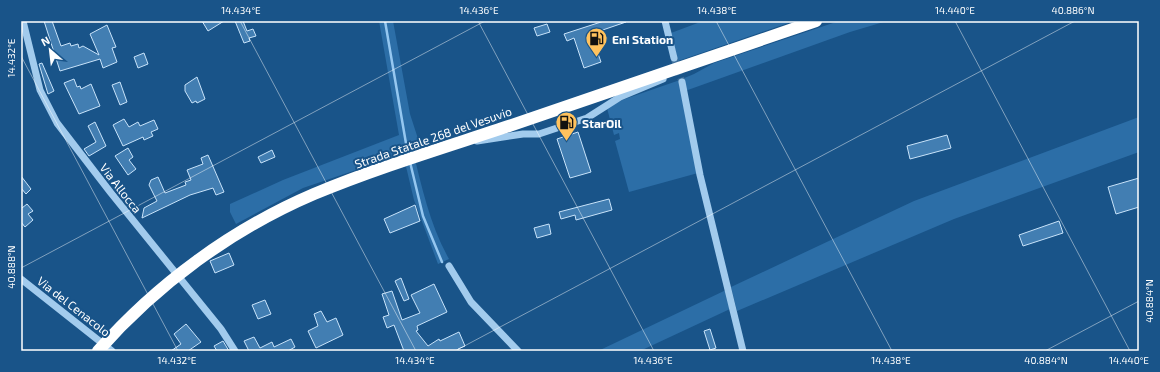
<svg xmlns="http://www.w3.org/2000/svg" width="1160" height="372" font-family="'Exo 2',sans-serif">
<style>
.green{fill:#2c6ea7}
.lines{fill:none;stroke-linecap:round;stroke-linejoin:round}
.stream{stroke:#95c7f0;stroke-width:2.5}
.building{fill:#427eb2;stroke:#c8e3fa}
.minor-tunnel{stroke:#3c6e9b;stroke-width:7;stroke-dasharray:7 3.5;stroke-linecap:butt}
.minor{stroke:#a2cbed;stroke-width:7}
.highway{stroke:#fff;stroke-width:12}
.ticks{fill:none;stroke:#fff;stroke-width:1;stroke-opacity:0.45}
.labels{text-anchor:middle;dominant-baseline:central;stroke-width:4;stroke-linejoin:round;paint-order:stroke}
.poi-label{font-size:12px;font-weight:bold;fill:#fff;stroke:#195489;text-anchor:start}
.street-label{font-size:12px;fill:#fff;stroke:#195489}
.neatline{fill:none;stroke:#fff;stroke-width:1.5}
.ticks-label{font-size:10px;text-anchor:middle;fill:#fff}
</style>
<rect width="100%" height="100%" fill="#195489"/>
<path class="green" d="M 379,21 L 393,21 L 410,114 L 421,148 L 413,151 C 422,188 430,225 449,259 L 438,264 L 414,200 L 403,154 L 303,188 L 236,224 L 230,212 L 230,204 L 283,180 L 399,135 Z
M 703,21 L 794,21 L 678,61 L 671,33 Z
M 839,21 L 887,21 L 850,32 L 685,91 L 682,79 L 694,74 L 714,63 Z
M 680,80 L 698,173 L 629,192 L 615,141 L 620,139 L 619,133 L 614,135 L 607,108 L 622,100 Z
M 1139,117 L 1139,152 L 954,219 L 737,311 L 731,287 L 914,201 Z
M 726,290 L 730,309 L 640,351 L 598,351 Z"/>
<g class="lines">
<path class="stream" d="M 385,21 L 408,155
M 410,162 L 423,216 L 442,262"/>
</g>
<path class="building" d="M 44,21 L 52,21 L 61,46 L 70,43 L 71,46 L 78,44 L 79,48 L 83,46 L 99,55 L 90,34 L 107,25 L 116,47 L 112,48 L 117,62 L 103,68 L 100,59 L 60,71 Z
M 202,21 L 224,21 L 208,31 Z
M 235,21 L 243,21 L 247,31 L 253,29 L 256,36 L 249,38 L 250,41 L 244,43 Z
M 604,21 L 626,22 L 591,34 L 601,62 L 584,68 L 574,38 L 567,41 L 564,34 Z
M 547,24 L 550,32 L 537,36 L 534,28 Z
M 144,53 L 148,64 L 138,68 L 134,57 Z
M 42,63 L 54,91 L 48,94 L 39,64 Z
M 197,77 L 205,99 L 197,103 L 196,101 L 192,103 L 185,91 L 185,85 Z
M 74,79 L 77,87 L 80,86 L 81,89 L 91,84 L 100,106 L 79,114 L 64,83 Z
M 120,82 L 127,102 L 120,105 L 112,85 Z
M 124,119 L 129,127 L 138,122 L 140,126 L 154,120 L 158,129 L 151,132 L 153,136 L 144,140 L 143,137 L 123,146 L 113,125 Z
M 95,122 L 106,146 L 89,156 L 84,149 L 96,142 L 88,126 Z
M 578,132 L 591,172 L 570,178 L 557,139 Z
M 947,135 L 951,148 L 910,159 L 907,146 Z
M 128,148 L 133,157 L 129,160 L 136,169 L 128,175 L 115,156 Z
M 272,150 L 275,157 L 261,163 L 258,157 Z
M 208,155 L 224,192 L 216,195 L 213,188 L 190,195 L 142,218 L 144,208 L 157,201 L 149,185 L 151,180 L 158,177 L 165,193 L 186,185 L 185,182 L 191,180 L 187,170 L 203,164 L 201,158 Z
M 21,176 L 31,189 L 26,194 L 21,188 Z
M 1139,178 L 1139,207 L 1116,214 L 1108,187 Z
M 609,199 L 612,210 L 576,220 L 575,215 L 561,219 L 559,212 Z
M 27,204 L 33,211 L 28,214 L 33,220 L 25,227 L 21,222 L 21,206 L 22,208 Z
M 415,205 L 420,221 L 390,233 L 384,219 Z
M 1059,221 L 1063,233 L 1023,246 L 1019,235 Z
M 549,224 L 551,234 L 537,238 L 534,228 Z
M 229,253 L 234,265 L 215,273 L 210,261 Z
M 401,278 L 409,299 L 404,301 L 395,281 Z
M 434,284 L 447,312 L 417,326 L 418,330 L 416,331 L 428,346 L 439,339 L 440,341 L 459,332 L 465,346 L 458,349 L 458,351 L 404,351 L 394,325 L 387,328 L 383,317 L 389,315 L 382,294 L 392,291 L 402,320 L 420,313 L 411,295 Z
M 265,300 L 271,314 L 258,319 L 252,305 Z
M 321,311 L 327,322 L 336,318 L 343,335 L 316,348 L 308,331 L 318,326 L 314,314 Z
M 186,324 L 201,342 L 188,351 L 171,351 L 181,344 L 174,334 Z
M 710,329 L 716,348 L 710,350 L 704,331 Z
M 254,337 L 260,348 L 272,342 L 274,347 L 291,339 L 295,347 L 288,351 L 249,351 L 244,341 Z
M 223,341 L 229,351 L 217,351 L 214,346 Z"/>
<g class="lines">
<path class="minor-tunnel" d="M 674,58 L 682,82"/>
<path class="minor" d="M 23,21 L 40,90 L 57,123 L 111,193 L 221,329 L 235,351
M 665,21 L 674,58
M 682,82 L 700,175 L 743,351
M 477,141 L 523,134 L 539,134 L 587,118 L 620,97 L 663,79
M 449,266 L 471,302 L 518,351
M 21,279 L 112,351"/>
<path class="highway" d="M 98,351 C 157,284 232,229 314,194 C 379,167 446,147 512,125 C 613,90 715,56 816,21"/>
</g>
<path class="ticks" d="M 240,21 L 416,351M 478,21 L 654,351M 716,21 L 892,351M 955,21 L 1130,351M 21,56 L 178,351M 21,268 L 485,21M 455,351 L 1075,21M 1045,351 L 1139,301"/>
<defs>
<symbol id="fuel-pin" viewBox="-11 -11 22 30"><path d="M0 17L-7.5 6A9.5 9.5 0 1 1 7.5 6Z" fill="#ffc25e" stroke="#195489"/><path d="M-5.5-6h7V0h2V4h1.3V-2.5L3-4.5l.8-.8L6-3V5H2.5V1h-1V6h-7ZM-4.2-4.7v3.2H.2V-4.7Z" fill="#111"/></symbol>
</defs>
<g fill-rule="evenodd">
<use href="#fuel-pin" x="584" y="26" width="25" height="34"/>
<use href="#fuel-pin" x="554" y="110" width="25" height="34"/>
</g>
<g class="labels">
<g class="poi-label">
<text x="612" y="39">Eni Station</text>
<text x="582" y="123">StarOil</text>
</g>
<g class="street-label">
<text transform="translate(433 137) rotate(-19)">Strada Statale 268 del Vesuvio</text>
<text transform="translate(121 188) rotate(52)">Via Allocca</text>
<text transform="translate(74 306) rotate(38)">Via del Cenacolo</text>
</g>
</g>
<rect width="1160" height="372" fill="none" stroke="#195489" stroke-width="44"/>
<g transform="translate(50 50) rotate(332)" stroke="#195489" stroke-width="3" paint-order="stroke">
<path d="M0-3L7 15L0 10L-7 15Z" fill="#ffffff"/>
<text y="-6" font-size="11" font-weight="bold" text-anchor="middle" fill="#ffffff">N</text>
</g>
<rect x="22" y="22" width="1116" height="328" class="neatline"/>
<g class="ticks-label">
<text x="241" y="14">14.434°E</text>
<text x="479" y="14">14.436°E</text>
<text x="717" y="14">14.438°E</text>
<text x="955" y="14">14.440°E</text>
<text x="1073" y="14">40.886°N</text>
<text transform="translate(11 58) rotate(-90)" y="4">14.432°E</text>
<text transform="translate(11 267) rotate(-90)" y="4">40.888°N</text>
<text transform="translate(1149 301) rotate(-90)" y="4">40.884°N</text>
<text x="177" y="364">14.432°E</text>
<text x="415" y="364">14.434°E</text>
<text x="653" y="364">14.436°E</text>
<text x="891" y="364">14.438°E</text>
<text x="1046" y="364">40.884°N</text>
<text x="1129" y="364">14.440°E</text>
</g>
</svg>
